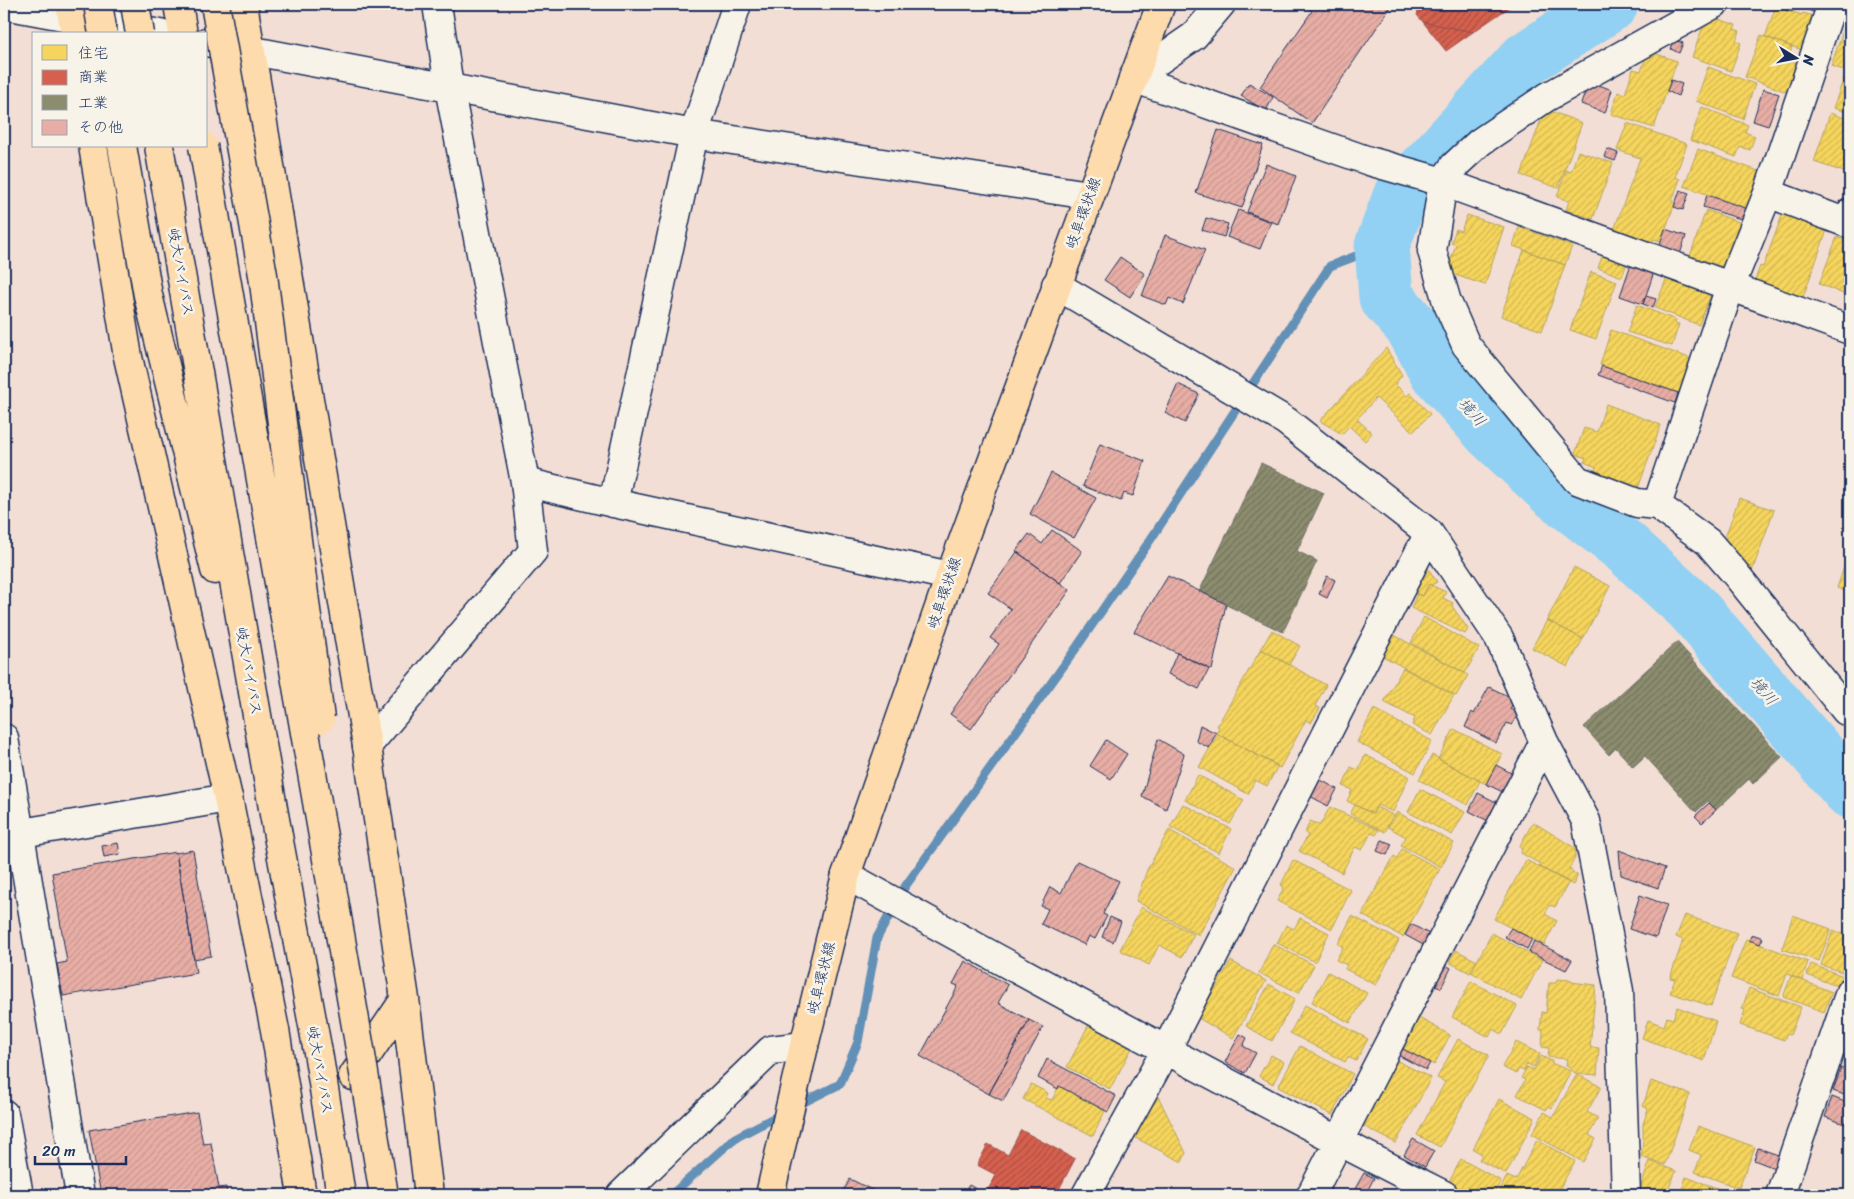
<svg xmlns="http://www.w3.org/2000/svg" width="1854" height="1199" font-family="Sriracha,'Klee One',sans-serif">
<style>
.homes{fill:url(#homes-hatch);stroke:#b4a35d}
.shops{fill:url(#shops-hatch);stroke:#9e5152}
.industry{fill:url(#industry-hatch);stroke:#6a7069}
.lines{fill:none;stroke-linecap:round;stroke-linejoin:round}
.stream{stroke:#6290b7;stroke-width:9}
.river{stroke:#92d1f3;stroke-width:55}
.building{fill:url(#building-hatch);stroke:#1b2f5e}
.minor-casing{stroke:#1b2f5e;stroke-width:31}
.major-casing{stroke:#1b2f5e;stroke-width:31}
.highway-casing{stroke:#1b2f5e;stroke-width:31}
.minor{stroke:#f7f3e8;stroke-width:28}
.major{stroke:#fedbac;stroke-width:28}
.highway{stroke:#fedbac;stroke-width:28}
.highway-bridge-casing{stroke:#1b2f5e;stroke-width:31;stroke-linecap:butt}
.highway-bridge{stroke:#fedbac;stroke-width:28}
.labels{text-anchor:middle;dominant-baseline:central;stroke-width:5;stroke-linejoin:round;paint-order:stroke}
.street-label{font-size:15px;fill:#1b2f5e;stroke:#f7f3e8}
.water-label{font-size:16px;font-style:italic;fill:#395883;stroke:#f7f3e8}
</style>
<defs>
<pattern id="homes-hatch" width="6" height="6" patternUnits="userSpaceOnUse" patternTransform="scale(1.25)"><rect width="6" height="6" fill="#f6d55c"/><path d="M-1 1l2-2M0 6l6-6M5 7l2-2" fill="none" stroke="#d2b752"/></pattern>
<pattern id="shops-hatch" width="6" height="6" patternUnits="userSpaceOnUse" patternTransform="scale(1.25)"><rect width="6" height="6" fill="#d6604d"/><path d="M-1 1l2-2M0 6l6-6M5 7l2-2" fill="none" stroke="#ad5043"/></pattern>
<pattern id="industry-hatch" width="6" height="6" patternUnits="userSpaceOnUse" patternTransform="scale(1.25)"><rect width="6" height="6" fill="#8c8c6e"/><path d="M-1 1l2-2M0 6l6-6M5 7l2-2" fill="none" stroke="#72735e"/></pattern>
<pattern id="building-hatch" width="6" height="6" patternUnits="userSpaceOnUse" patternTransform="scale(1.25)"><rect width="6" height="6" fill="#e8aea5"/><path d="M-1 1l2-2M0 6l6-6M5 7l2-2" fill="none" stroke="#c69690"/></pattern>
</defs>
<rect width="100%" height="100%" fill="#f2ded4"/>
<filter id="ink" filterUnits="userSpaceOnUse"><feTurbulence type="fractalNoise" baseFrequency=".02" numOctaves="2"/><feDisplacementMap in="SourceGraphic" scale="10" xChannelSelector="R" yChannelSelector="G"/><feConvolveMatrix kernelMatrix="1 2 1 2 8 2 1 2 1" color-interpolation-filters="sRGB"/></filter>
<g filter="url(#ink)">
<path class="homes" d="M 1776,6 L 1802,15 L 1803,13 L 1817,17 L 1805,51 L 1765,37 Z
M 1707,15 L 1736,25 L 1734,29 L 1740,31 L 1736,41 L 1741,43 L 1731,71 L 1692,57 Z
M 1845,25 L 1850,27 L 1850,59 L 1846,71 L 1831,66 Z
M 1761,35 L 1792,47 L 1788,60 L 1797,63 L 1787,92 L 1745,77 Z
M 1648,51 L 1677,61 L 1654,128 L 1611,114 L 1618,92 L 1625,94 L 1633,69 L 1641,71 Z
M 1708,67 L 1755,84 L 1743,119 L 1696,101 Z
M 1845,75 L 1850,77 L 1850,113 L 1833,108 Z
M 1702,107 L 1748,125 L 1745,132 L 1755,136 L 1750,150 L 1740,147 L 1736,157 L 1690,140 Z
M 1545,109 L 1582,123 L 1558,188 L 1521,175 Z
M 1830,113 L 1850,120 L 1850,174 L 1814,162 Z
M 1627,123 L 1687,144 L 1675,177 L 1680,179 L 1672,201 L 1675,203 L 1661,241 L 1654,239 L 1651,247 L 1613,233 L 1640,158 L 1617,150 Z
M 1698,149 L 1761,172 L 1748,209 L 1684,186 Z
M 1578,151 L 1613,163 L 1593,219 L 1566,210 L 1569,201 L 1557,197 L 1566,170 L 1571,172 Z
M 1706,210 L 1742,223 L 1726,266 L 1723,267 L 1690,256 Z
M 1783,213 L 1827,230 L 1802,300 L 1754,283 L 1760,266 L 1763,267 Z
M 1467,215 L 1504,227 L 1485,285 L 1446,272 L 1456,245 L 1451,243 L 1456,229 L 1461,231 Z
M 1519,227 L 1572,246 L 1565,265 L 1513,246 Z
M 1837,237 L 1850,243 L 1850,289 L 1848,296 L 1819,284 Z
M 1524,250 L 1565,265 L 1542,331 L 1501,316 Z
M 1603,254 L 1627,263 L 1622,277 L 1598,268 Z
M 1591,272 L 1617,281 L 1596,339 L 1570,330 Z
M 1667,277 L 1711,294 L 1699,325 L 1655,308 Z
M 1637,305 L 1676,320 L 1675,323 L 1679,324 L 1672,346 L 1627,332 Z
M 1611,330 L 1692,359 L 1679,393 L 1600,365 Z
M 1386,348 L 1402,375 L 1395,384 L 1407,396 L 1410,393 L 1430,414 L 1413,432 L 1376,398 L 1357,419 L 1372,433 L 1365,441 L 1349,426 L 1342,434 L 1320,421 Z
M 1606,404 L 1661,425 L 1637,491 L 1594,475 L 1596,467 L 1584,462 L 1586,458 L 1575,454 L 1584,428 L 1597,432 Z
M 1739,498 L 1774,510 L 1750,577 L 1722,546 Z
M 1850,549 L 1850,593 L 1837,588 Z
M 1574,567 L 1610,586 L 1583,639 L 1547,620 Z
M 1428,568 L 1437,582 L 1431,585 L 1429,584 L 1423,596 L 1415,594 Z
M 1429,584 L 1446,592 L 1443,598 L 1453,603 L 1452,606 L 1468,629 L 1465,634 L 1411,608 L 1417,594 L 1423,596 Z
M 1424,617 L 1479,648 L 1465,673 L 1411,643 Z
M 1547,620 L 1583,639 L 1568,667 L 1532,648 Z
M 1272,630 L 1300,646 L 1289,665 L 1261,649 Z
M 1392,634 L 1468,675 L 1456,696 L 1381,655 Z
M 1261,649 L 1326,685 L 1315,706 L 1320,708 L 1311,723 L 1306,720 L 1280,768 L 1216,733 L 1219,727 L 1217,726 Z
M 1403,668 L 1454,695 L 1432,735 L 1412,725 L 1415,718 L 1384,702 Z
M 1374,709 L 1432,741 L 1415,773 L 1357,742 Z
M 1454,729 L 1502,754 L 1486,784 L 1438,759 Z
M 1218,734 L 1278,766 L 1267,786 L 1255,780 L 1248,794 L 1199,767 Z
M 1365,755 L 1409,776 L 1393,812 L 1377,805 L 1373,814 L 1347,801 L 1352,790 L 1343,786 L 1351,767 L 1358,770 Z
M 1432,755 L 1480,781 L 1468,805 L 1419,780 Z
M 1198,775 L 1244,800 L 1230,824 L 1185,800 Z
M 1420,789 L 1465,812 L 1452,835 L 1408,812 Z
M 1183,804 L 1231,829 L 1219,853 L 1170,827 Z
M 1355,805 L 1373,814 L 1376,807 L 1393,815 L 1385,832 L 1350,814 Z
M 1330,807 L 1379,830 L 1376,835 L 1371,833 L 1362,850 L 1355,847 L 1342,873 L 1299,851 L 1308,835 L 1305,833 L 1310,821 L 1320,825 Z
M 1397,812 L 1454,843 L 1441,867 L 1401,845 L 1406,837 L 1388,827 Z
M 1533,822 L 1575,848 L 1575,858 L 1569,869 L 1573,871 L 1572,873 L 1578,875 L 1573,885 L 1539,867 L 1540,864 L 1521,853 L 1522,849 L 1519,847 Z
M 1169,830 L 1236,867 L 1199,935 L 1136,901 L 1147,870 Z
M 1402,849 L 1440,869 L 1403,937 L 1362,915 L 1394,856 L 1397,858 Z
M 1293,860 L 1351,890 L 1332,929 L 1277,901 L 1284,887 L 1281,885 Z
M 1526,860 L 1569,882 L 1555,907 L 1550,905 L 1545,914 L 1557,921 L 1544,945 L 1494,919 Z
M 1141,907 L 1194,934 L 1182,957 L 1159,945 L 1149,965 L 1120,950 Z
M 1685,915 L 1737,933 L 1711,1006 L 1670,993 L 1675,979 L 1670,978 L 1683,940 L 1676,937 Z
M 1793,915 L 1831,929 L 1819,961 L 1782,949 Z
M 1352,916 L 1399,940 L 1376,985 L 1345,969 L 1347,965 L 1336,960 L 1343,947 L 1338,944 Z
M 1300,918 L 1329,933 L 1315,962 L 1277,943 L 1286,925 L 1294,929 Z
M 1833,930 L 1850,937 L 1850,959 L 1845,973 L 1821,965 Z
M 1492,933 L 1542,960 L 1521,1000 L 1471,972 Z
M 1746,939 L 1808,962 L 1802,980 L 1787,974 L 1779,996 L 1731,978 Z
M 1273,944 L 1314,965 L 1299,993 L 1259,973 Z
M 1456,950 L 1477,961 L 1470,973 L 1449,962 Z
M 1231,961 L 1266,981 L 1233,1038 L 1198,1018 Z
M 1811,964 L 1846,977 L 1842,988 L 1807,975 Z
M 1328,972 L 1367,993 L 1350,1023 L 1312,1002 Z
M 1791,976 L 1832,992 L 1824,1012 L 1783,997 Z
M 1557,979 L 1571,980 L 1571,982 L 1596,985 L 1590,1047 L 1599,1048 L 1597,1075 L 1575,1073 L 1566,1065 L 1567,1059 L 1548,1057 L 1549,1048 L 1542,1047 L 1543,1030 L 1540,1030 L 1542,1012 L 1546,1013 L 1549,983 L 1556,983 Z
M 1471,981 L 1517,1006 L 1502,1034 L 1493,1029 L 1489,1037 L 1452,1017 Z
M 1269,984 L 1295,999 L 1272,1041 L 1246,1026 Z
M 1749,988 L 1801,1007 L 1790,1035 L 1787,1034 L 1784,1040 L 1740,1025 L 1745,1010 L 1742,1009 Z
M 1305,1005 L 1368,1039 L 1356,1061 L 1348,1057 L 1345,1062 L 1290,1033 Z
M 1677,1007 L 1716,1021 L 1704,1061 L 1642,1038 L 1648,1020 L 1664,1026 L 1667,1017 L 1673,1019 Z
M 1419,1018 L 1450,1035 L 1434,1065 L 1403,1049 Z
M 1089,1024 L 1133,1046 L 1110,1089 L 1067,1067 Z
M 1458,1039 L 1489,1055 L 1440,1147 L 1417,1135 L 1445,1082 L 1437,1078 Z
M 1516,1042 L 1540,1054 L 1534,1067 L 1527,1064 L 1524,1071 L 1519,1069 L 1516,1074 L 1502,1067 Z
M 1300,1046 L 1353,1074 L 1332,1115 L 1278,1087 Z
M 1271,1055 L 1284,1062 L 1273,1084 L 1259,1076 Z
M 1541,1056 L 1552,1061 L 1551,1063 L 1571,1071 L 1552,1108 L 1549,1106 L 1546,1110 L 1517,1095 L 1525,1080 L 1521,1078 L 1527,1067 L 1534,1070 Z
M 1396,1060 L 1431,1078 L 1396,1143 L 1361,1125 Z
M 1577,1074 L 1601,1087 L 1587,1112 L 1598,1118 L 1589,1135 L 1596,1139 L 1583,1162 L 1532,1134 L 1544,1112 L 1553,1117 Z
M 1651,1081 L 1690,1094 L 1665,1165 L 1641,1157 L 1643,1142 L 1643,1124 L 1648,1109 L 1643,1106 Z
M 1031,1084 L 1048,1093 L 1046,1098 L 1052,1100 L 1059,1086 L 1105,1111 L 1093,1136 L 1023,1099 Z
M 1153,1086 L 1186,1153 L 1182,1162 L 1128,1134 Z
M 1499,1099 L 1535,1118 L 1506,1174 L 1479,1160 L 1482,1154 L 1473,1149 Z
M 1698,1126 L 1755,1147 L 1739,1188 L 1695,1172 L 1701,1155 L 1689,1150 Z
M 1537,1140 L 1575,1161 L 1556,1195 L 1497,1195 L 1507,1176 L 1516,1180 Z
M 1461,1159 L 1501,1181 L 1493,1195 L 1469,1195 L 1448,1184 Z
M 1650,1161 L 1676,1171 L 1666,1195 L 1649,1195 L 1639,1191 Z
M 1686,1177 L 1737,1195 L 1680,1195 Z"/>
<path class="shops" d="M 1420,4 L 1514,4 L 1473,32 L 1423,22 L 1417,15 Z
M 1423,22 L 1473,32 L 1446,51 Z
M 1021,1130 L 1075,1159 L 1056,1195 L 985,1195 L 996,1175 L 977,1165 L 988,1144 L 1008,1155 Z"/>
<path class="industry" d="M 1261,463 L 1324,493 L 1297,551 L 1317,561 L 1283,632 L 1199,592 Z
M 1677,642 L 1782,757 L 1753,784 L 1749,779 L 1716,810 L 1708,801 L 1696,812 L 1645,756 L 1633,767 L 1616,748 L 1609,755 L 1584,727 Z"/>
<g class="lines">
<path class="stream" d="M 796,1106 L 840,1084 L 858,1042 L 877,938 L 904,888 L 1072,654 L 1149,542 L 1330,266 L 1382,246
M 671,1195 L 735,1138 L 783,1113"/>
<path class="river" d="M 1611,4 L 1526,59 L 1400,197 L 1382,246 L 1386,297 L 1413,328 L 1437,372 L 1491,433 L 1553,491 L 1624,546 L 1692,608 L 1850,791"/>
</g>
<path class="building" d="M 1308,4 L 1384,4 L 1390,8 L 1312,123 L 1260,87 L 1312,11 L 1306,7 Z
M 1767,4 L 1795,4 L 1792,12 Z
M 1796,4 L 1819,4 L 1816,13 L 1796,6 Z
M 1674,40 L 1683,43 L 1679,53 L 1671,49 Z
M 1671,80 L 1682,84 L 1678,96 L 1667,91 Z
M 1589,81 L 1612,90 L 1605,113 L 1581,104 Z
M 1249,83 L 1273,97 L 1266,111 L 1241,96 Z
M 1763,89 L 1779,94 L 1768,126 L 1753,121 Z
M 1218,130 L 1263,145 L 1242,208 L 1196,193 Z
M 1607,149 L 1618,153 L 1615,161 L 1604,157 Z
M 1266,164 L 1296,176 L 1278,224 L 1247,212 Z
M 1680,190 L 1689,193 L 1683,210 L 1674,207 Z
M 1707,195 L 1748,209 L 1744,220 L 1703,207 Z
M 1238,210 L 1271,222 L 1260,249 L 1227,237 Z
M 1206,218 L 1228,224 L 1224,237 L 1202,230 Z
M 1665,229 L 1686,236 L 1680,254 L 1659,247 Z
M 1165,235 L 1205,250 L 1183,304 L 1169,298 L 1166,305 L 1142,296 Z
M 1120,257 L 1145,274 L 1130,297 L 1104,280 Z
M 1631,264 L 1654,272 L 1643,304 L 1620,296 Z
M 1646,296 L 1656,299 L 1653,308 L 1643,304 Z
M 1602,366 L 1678,393 L 1675,403 L 1598,375 Z
M 1178,384 L 1199,394 L 1185,423 L 1165,413 Z
M 1100,444 L 1145,461 L 1133,496 L 1124,493 L 1121,501 L 1083,486 Z
M 1051,473 L 1096,498 L 1074,538 L 1030,514 Z
M 1052,530 L 1082,551 L 1060,583 L 1016,551 L 1029,534 L 1042,544 Z
M 1017,552 L 1070,590 L 971,729 L 950,714 L 999,644 L 990,638 L 1011,609 L 988,593 Z
M 1168,576 L 1226,604 L 1212,670 L 1134,632 Z
M 1327,576 L 1335,580 L 1327,598 L 1319,594 Z
M 1177,653 L 1209,669 L 1199,689 L 1168,674 Z
M 1489,687 L 1512,698 L 1510,701 L 1513,703 L 1510,709 L 1518,713 L 1512,725 L 1507,723 L 1496,743 L 1465,727 L 1472,712 L 1474,714 Z
M 1200,725 L 1216,733 L 1209,748 L 1196,741 Z
M 1158,739 L 1184,754 L 1166,809 L 1142,796 Z
M 1106,740 L 1127,754 L 1111,779 L 1090,766 Z
M 1496,765 L 1515,775 L 1505,793 L 1486,784 Z
M 1319,779 L 1337,789 L 1328,806 L 1310,796 Z
M 1478,793 L 1502,805 L 1492,823 L 1469,811 Z
M 1709,803 L 1716,810 L 1702,823 L 1695,816 Z
M 1382,840 L 1392,844 L 1387,855 L 1377,851 Z
M 118,843 L 120,854 L 104,857 L 102,846 Z
M 193,850 L 211,956 L 194,959 L 176,853 Z
M 1619,850 L 1665,868 L 1658,888 L 1621,875 Z
M 176,852 L 196,973 L 63,996 L 57,964 L 67,962 L 52,873 Z
M 1077,861 L 1119,881 L 1103,914 L 1107,916 L 1095,939 L 1089,936 L 1085,945 L 1041,924 L 1048,909 L 1041,906 L 1050,887 L 1061,893 Z
M 1640,895 L 1667,905 L 1656,938 L 1629,929 Z
M 1110,917 L 1121,922 L 1113,942 L 1102,937 Z
M 1411,924 L 1431,935 L 1425,946 L 1405,935 Z
M 1511,928 L 1532,939 L 1527,949 L 1505,937 Z
M 1752,934 L 1763,938 L 1760,944 L 1749,940 Z
M 1534,941 L 1572,960 L 1566,970 L 1529,952 Z
M 965,961 L 1008,985 L 998,1003 L 1029,1020 L 989,1094 L 920,1056 L 958,986 L 953,984 Z
M 1442,963 L 1451,968 L 1441,988 L 1431,982 Z
M 1029,1020 L 1043,1027 L 1003,1101 L 989,1094 Z
M 1240,1034 L 1247,1038 L 1243,1046 L 1256,1053 L 1245,1073 L 1225,1062 Z
M 1399,1047 L 1430,1063 L 1426,1070 L 1396,1054 Z
M 1047,1059 L 1116,1096 L 1108,1112 L 1059,1086 L 1058,1089 L 1038,1078 Z
M 1841,1068 L 1850,1072 L 1850,1097 L 1833,1091 Z
M 1832,1097 L 1850,1104 L 1850,1110 L 1845,1124 L 1825,1117 Z
M 197,1112 L 203,1144 L 211,1143 L 219,1188 L 226,1187 L 227,1195 L 101,1195 L 89,1130 Z
M 1413,1139 L 1434,1151 L 1425,1167 L 1404,1155 Z
M 1758,1148 L 1781,1156 L 1777,1169 L 1754,1160 Z
M 1364,1173 L 1374,1178 L 1365,1195 L 1354,1195 L 1352,1194 Z
M 850,1179 L 882,1195 L 841,1195 Z
M 969,1185 L 985,1194 L 984,1195 L 963,1195 Z"/>
<g class="lines">
<defs>
<path id="minor" d="M 1832,4 L 1768,193 L 1730,287 L 1657,505 L 1708,542 L 1734,572 L 1846,711 L 1850,713
M 4,5 L 160,34
M 206,42 L 694,134 L 1089,195
M 1133,78 L 1369,161 L 1443,182 L 1850,330
M 1133,78 L 1194,36 L 1221,4
M 1768,193 L 1847,223 L 1850,213
M 1056,285 L 1286,421 L 1429,533 L 1499,638 L 1544,742 L 1586,821 L 1619,991 L 1626,1195
M 525,482 L 613,503 L 950,576
M 613,503 L 694,134 L 737,4
M 1657,505 L 1637,503 L 1577,480 L 1466,345 L 1447,302 L 1432,251 L 1443,182 L 1454,166 L 1480,142 L 1547,97 L 1714,4
M 4,738 L 80,1195
M 367,746 L 533,551 L 525,482 L 449,87 L 437,4
M 4,836 L 228,798
M 846,875 C 1044,985 1242,1093 1444,1195
M 4,1114 L 19,1195
M 621,1195 L 771,1050 L 804,1046
M 1086,1195 L 1166,1050 L 1429,533
M 1311,1195 L 1544,742
M 1780,1195 L 1850,992"/>
<path id="major" d="M 770,1195 L 804,1046 L 846,875 L 853,855 L 950,576 L 1161,4"/>
<path id="highway" d="M 70,4 L 75,34
M 178,4 L 183,34
M 243,4 L 367,746 L 405,999 L 429,1195
M 93,146 L 128,357 L 228,798 L 275,1030 L 302,1195
M 122,146 L 148,295 L 215,570
M 159,146 L 274,814 L 319,1058 L 341,1195
M 353,1076 L 405,999"/>
</defs>
<use href="#minor" class="minor-casing"/>
<use href="#major" class="major-casing"/>
<use href="#highway" class="highway-casing"/>
<use href="#minor" class="minor"/>
<use href="#major" class="major"/>
<use href="#highway" class="highway"/>
<defs>
<path id="highway-bridge" d="M 98,4 L 103,34
M 135,4 L 140,34
M 215,4 L 263,275 L 320,719
M 203,146 L 360,1049 L 384,1195"/>
</defs>
<use href="#highway-bridge" class="highway-bridge-casing"/>
<use href="#highway-bridge" class="highway-bridge"/>
</g>
</g>
<g class="labels">
<g class="street-label">
<text transform="translate(1083 213) rotate(-70)">岐阜環状線</text>
<text transform="translate(181 272) rotate(80)">岐大バイパス</text>
<text transform="translate(944 593) rotate(-71)">岐阜環状線</text>
<text transform="translate(249 671) rotate(80)">岐大バイパス</text>
<text transform="translate(821 978) rotate(-76)">岐阜環状線</text>
<text transform="translate(320 1070) rotate(80)">岐大バイパス</text>
</g>
<g class="water-label">
<text transform="translate(1472 412) rotate(48)">境川</text>
<text transform="translate(1764 691) rotate(49)">境川</text>
</g>
</g>
<rect width="1854" height="1199" fill="none" stroke="#f7f3e8" stroke-width="20"/>
<rect x="10" y="10" width="1834" height="1179" fill="none" stroke="#1b2f5e" stroke-width="2" filter="url(#ink)"/>
<rect x="32" y="32" width="175" height="115" fill="#f7f3e8" stroke="#9fa5b1"/>
<rect x="42" y="45" width="25" height="15" fill="#f6d55c" stroke="#9fa5b1"/>
<text x="78" y="58" font-size="15" fill="#1b2f5e">住宅</text>
<rect x="42" y="70" width="25" height="15" fill="#d6604d" stroke="#9fa5b1"/>
<text x="78" y="82" font-size="15" fill="#1b2f5e">商業</text>
<rect x="42" y="95" width="25" height="15" fill="#8c8c6e" stroke="#9fa5b1"/>
<text x="78" y="108" font-size="15" fill="#1b2f5e">工業</text>
<rect x="42" y="120" width="25" height="15" fill="#e8aea5" stroke="#9fa5b1"/>
<text x="78" y="132" font-size="15" fill="#1b2f5e">その他</text>
<g transform="translate(1796 58) rotate(100)" stroke="#f7f3e8" stroke-width="4" paint-order="stroke">
<path d="M0-4L9 19L0 12L-9 19Z" fill="#1b2f5e"/>
<text y="-8" font-size="14" font-weight="bold" text-anchor="middle" fill="#1b2f5e">N</text>
</g>
<path d="M35 1156v8h91v-8" fill="none" stroke="#1b2f5e" stroke-width="2.5"/>
<text x="42" y="1156" font-size="15" fill="#1b2f5e" stroke="#f7f3e8" stroke-width="4" paint-order="stroke">20 m</text>
</svg>
